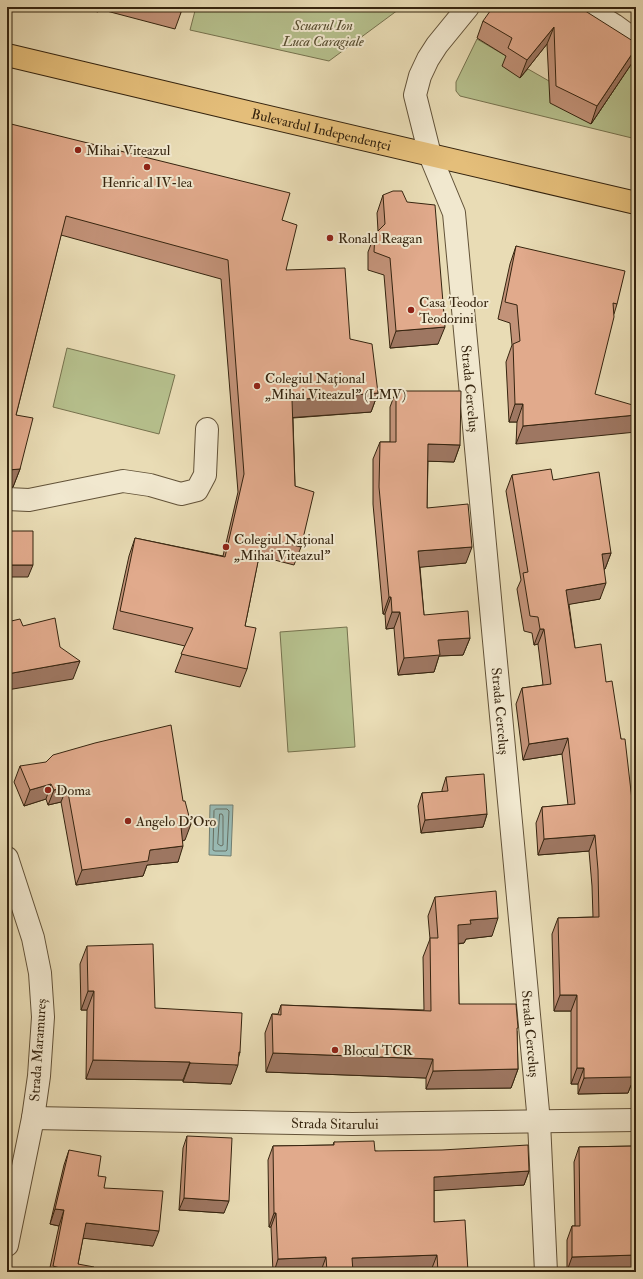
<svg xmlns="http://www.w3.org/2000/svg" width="643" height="1279" font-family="'IM FELL Double Pica',serif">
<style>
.green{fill:#b6c08d;stroke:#76724e}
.water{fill:#99bab4;stroke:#717e72}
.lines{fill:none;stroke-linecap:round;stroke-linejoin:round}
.shore{stroke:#676f62;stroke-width:1}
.minor-casing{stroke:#625238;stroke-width:24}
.major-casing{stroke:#35240f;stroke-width:24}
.minor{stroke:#f1e8cf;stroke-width:22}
.major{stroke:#e4be7a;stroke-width:22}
.wall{fill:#c29278;stroke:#35240f}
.shaded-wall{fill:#9e7762;stroke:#35240f}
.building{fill:#e1aa8c;stroke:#35240f}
.poi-dot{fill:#8f2418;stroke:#f1e8cf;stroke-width:1.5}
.labels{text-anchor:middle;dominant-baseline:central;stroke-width:4;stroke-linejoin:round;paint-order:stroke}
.park-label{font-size:14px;font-style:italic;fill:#554b2e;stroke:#f1e8cf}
.street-label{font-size:14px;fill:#35240f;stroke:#f1e8cf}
.poi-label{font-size:14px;fill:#35240f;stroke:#f1e8cf;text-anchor:start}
</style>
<rect width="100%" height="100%" fill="#e9dcb5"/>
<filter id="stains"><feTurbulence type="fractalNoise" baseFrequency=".005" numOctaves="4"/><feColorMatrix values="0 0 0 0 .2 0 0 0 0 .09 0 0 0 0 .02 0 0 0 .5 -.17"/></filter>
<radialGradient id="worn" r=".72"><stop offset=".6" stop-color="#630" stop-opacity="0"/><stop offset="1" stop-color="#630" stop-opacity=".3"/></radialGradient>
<path class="green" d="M 196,7 L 402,7 L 329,61 L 190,30 Z
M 477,39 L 506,56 L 520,78 L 528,69 L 556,85 L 591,124 L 632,63 L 636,66 L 636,139 L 460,96 L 456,91 L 456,82 Z
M 67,348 L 175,375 L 159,434 L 53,407 Z
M 347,627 L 355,747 L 288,752 L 280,632 Z"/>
<path class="water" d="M 210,805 L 233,805 L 231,856 L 209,855 Z"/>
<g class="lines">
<path class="shore" d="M 216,809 L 227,809 L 229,811 L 227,850 L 226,851 L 215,851 L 213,850 L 214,811 Z
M 220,814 L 222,814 L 223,816 L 223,845 L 221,846 L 218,844 Z"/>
<defs>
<g id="minor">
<path id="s1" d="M 468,7 L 437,45 L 428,59 L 420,76 L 415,95 L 430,155 L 454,213 L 539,1122 L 546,1272"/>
<path d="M 585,7 L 614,25 L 636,41"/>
<path d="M 7,499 L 29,500 L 123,481 L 150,485 L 181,494 L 197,490 L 205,475 L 207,429"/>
<path d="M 7,858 L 33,938 L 40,973 L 43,1017 L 39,1076 L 33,1118 L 7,1245"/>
<path id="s2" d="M 33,1118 L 352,1124 L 636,1120"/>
</g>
<g id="major">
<path id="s3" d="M 7,55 L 247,112 L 636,203"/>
</g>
</defs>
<use href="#minor" class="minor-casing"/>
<use href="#major" class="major-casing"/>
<use href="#minor" class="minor"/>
<use href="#major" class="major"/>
</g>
<path class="wall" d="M 79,7 L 183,7 L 175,29 L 99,9 L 98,12 Z
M 579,7 L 632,63 L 591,124 L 550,103 L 547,44 L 520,78 L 502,66 L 506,56 L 477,38 L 483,21 Z
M 7,123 L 282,220 L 286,270 L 350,339 L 378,393 L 371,412 L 293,418 L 295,486 L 301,547 L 294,565 L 259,556 L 245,626 L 247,669 L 240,687 L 175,672 L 185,646 L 113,629 L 129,556 L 135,538 L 223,556 L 238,492 L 221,279 L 61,235 L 16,415 L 20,469 L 13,487 L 7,487 Z
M 383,195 L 438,344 L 390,348 L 384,275 L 368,270 L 368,252 L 375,234 L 378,231 L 377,213 Z
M 516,246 L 617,304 L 614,314 L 516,444 L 517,422 L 509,422 L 506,362 L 512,345 L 510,323 L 498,319 L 510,264 Z
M 396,391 L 460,445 L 454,462 L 428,461 L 427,508 L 466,563 L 420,567 L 424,615 L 470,638 L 463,655 L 439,656 L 434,672 L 398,675 L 394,628 L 386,629 L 385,614 L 383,614 L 373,504 L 373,459 L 380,442 L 390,442 L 390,407 Z
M 512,475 L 553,480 L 611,553 L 605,569 L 604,569 L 600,599 L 569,604 L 575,648 L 606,682 L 621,739 L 632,800 L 636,799 L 636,958 L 632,958 L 631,1085 L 628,1093 L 578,1094 L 578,1084 L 571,1084 L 571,1011 L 554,1011 L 552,934 L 558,918 L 593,917 L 592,886 L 589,851 L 538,855 L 536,823 L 542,807 L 568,805 L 562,754 L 523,760 L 516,704 L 522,688 L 543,685 L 538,644 L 534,645 L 532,633 L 524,631 L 517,589 L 521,580 L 506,491 Z
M 20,766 L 185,840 L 183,840 L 178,862 L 147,865 L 143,876 L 76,885 L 61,802 L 48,805 L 46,799 L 24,806 L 14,782 Z
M 446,777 L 487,814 L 483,827 L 421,833 L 418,806 L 422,793 L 442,792 L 442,790 Z
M 435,897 L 492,936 L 466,939 L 464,943 L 458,944 L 459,1004 L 517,1031 L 518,1069 L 511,1088 L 426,1089 L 426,1078 L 266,1072 L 265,1033 L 272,1014 L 278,1014 L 281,1005 L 424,1010 L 423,957 L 430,939 L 428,916 Z
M 87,946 L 155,1008 L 240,1052 L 231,1084 L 183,1082 L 183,1080 L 86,1079 L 87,1010 L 81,1010 L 80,964 Z
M 187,1136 L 224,1213 L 179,1210 L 183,1148 Z
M 334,1142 L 375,1151 L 529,1171 L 524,1185 L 434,1190 L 434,1222 L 468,1272 L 432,1272 L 432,1268 L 353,1272 L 321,1272 L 321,1271 L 301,1272 L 273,1272 L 271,1227 L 269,1227 L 268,1160 L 273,1146 L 333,1145 Z
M 636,1146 L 636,1269 L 567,1271 L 567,1240 L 572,1226 L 575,1226 L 574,1162 L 579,1147 Z
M 69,1150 L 98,1176 L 104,1188 L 153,1246 L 83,1238 L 78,1264 L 93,1272 L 49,1272 L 59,1226 L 50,1224 L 64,1165 Z"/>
<path class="shaded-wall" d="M 554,27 L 547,44 L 520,78 L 527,60 Z
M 636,48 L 636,51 L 632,63 L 591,124 L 597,106 Z
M 445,327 L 438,344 L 390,348 L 396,331 Z
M 378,393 L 371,412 L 286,418 L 292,400 Z
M 515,404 L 523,404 L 517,422 L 509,422 Z
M 636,415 L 636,432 L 516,444 L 523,426 Z
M 428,444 L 460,445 L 454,462 L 422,461 Z
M 20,469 L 13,487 L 7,487 L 7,471 L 8,470 Z
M 472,547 L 466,563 L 412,568 L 418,551 Z
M 611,553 L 605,569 L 596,570 L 602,554 Z
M 7,565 L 33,565 L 28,577 L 7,577 Z
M 606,583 L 600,599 L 560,606 L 566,590 Z
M 389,597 L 391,597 L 385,614 L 383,614 Z
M 392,612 L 400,612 L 394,628 L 386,629 Z
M 540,629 L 544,629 L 538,644 L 534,645 Z
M 470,638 L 463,655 L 439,656 L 434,672 L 398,675 L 404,658 L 438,640 Z
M 80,661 L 73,679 L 7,690 L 7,674 Z
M 568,738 L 562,754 L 523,760 L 529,744 Z
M 51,784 L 46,799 L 24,806 L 30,790 Z
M 67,787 L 61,802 L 48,805 L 54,790 Z
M 487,814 L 483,827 L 421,833 L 425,820 Z
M 191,824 L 185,840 L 175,843 L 181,827 Z
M 595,835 L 589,851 L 538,855 L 544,839 Z
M 183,846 L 178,862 L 147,865 L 143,876 L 76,885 L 82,870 L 150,850 Z
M 498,918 L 492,936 L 466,939 L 464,943 L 451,944 L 458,925 L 470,920 Z
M 632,942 L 636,942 L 636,958 L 626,958 Z
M 88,991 L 94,991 L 87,1010 L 81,1010 Z
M 560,995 L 577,995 L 571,1011 L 554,1011 Z
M 239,1052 L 240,1052 L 235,1065 L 238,1065 L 231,1084 L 183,1082 L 190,1063 Z
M 273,1053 L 433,1059 L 426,1078 L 266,1072 Z
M 93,1060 L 190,1062 L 183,1080 L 86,1079 Z
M 577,1068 L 584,1068 L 578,1084 L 571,1084 Z
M 518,1069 L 511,1088 L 426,1089 L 433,1071 Z
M 633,1069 L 636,1069 L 636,1084 L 631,1085 L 628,1093 L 578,1094 L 584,1078 Z
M 529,1171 L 524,1185 L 428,1191 L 434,1177 Z
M 184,1198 L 229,1201 L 224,1213 L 179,1210 Z
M 55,1209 L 64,1210 L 59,1226 L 50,1224 Z
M 274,1213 L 276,1213 L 271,1227 L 269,1227 Z
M 86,1223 L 159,1231 L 153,1246 L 81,1238 Z
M 437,1255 L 432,1268 L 347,1272 L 352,1258 Z
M 636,1255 L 636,1269 L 567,1271 L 572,1257 Z
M 326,1257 L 321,1271 L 301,1272 L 274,1272 L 278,1259 Z"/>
<path class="building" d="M 164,7 L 183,7 L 181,12 Z
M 493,7 L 579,7 L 636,43 L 636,48 L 597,106 L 556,86 L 554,27 L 527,60 L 508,48 L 512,38 L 483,21 Z
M 7,123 L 290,193 L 282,220 L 297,225 L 286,270 L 345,268 L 350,339 L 372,344 L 378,393 L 292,400 L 295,486 L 314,492 L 301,547 L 263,537 L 245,626 L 256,628 L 247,669 L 181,654 L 193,628 L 120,611 L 135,538 L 225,557 L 244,474 L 228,260 L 66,216 L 16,415 L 33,418 L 20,469 L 8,470 L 7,471 Z
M 393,191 L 402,191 L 407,202 L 435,205 L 445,327 L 396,331 L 390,258 L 374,252 L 375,234 L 385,224 L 383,195 Z
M 516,246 L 625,271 L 617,304 L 613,303 L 614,317 L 595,394 L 636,406 L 636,415 L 523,426 L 523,404 L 515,404 L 513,344 L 520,341 L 517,305 L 505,302 Z
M 396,391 L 461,391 L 460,445 L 428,444 L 427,508 L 468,504 L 472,547 L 418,551 L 424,615 L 468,611 L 470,638 L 438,640 L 440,655 L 404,658 L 400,612 L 392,612 L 391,597 L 389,597 L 379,487 L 380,442 L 396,442 Z
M 551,469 L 553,480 L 599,472 L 611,553 L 602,554 L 606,583 L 566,590 L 575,648 L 601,644 L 606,682 L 612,681 L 621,739 L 625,739 L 632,800 L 636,799 L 636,942 L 632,942 L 634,994 L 636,994 L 636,1069 L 633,1069 L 633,1077 L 584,1078 L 584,1068 L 577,1068 L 577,995 L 560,995 L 558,918 L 599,917 L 598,870 L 595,835 L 544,839 L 542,807 L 575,804 L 568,738 L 529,744 L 522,688 L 551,684 L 544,629 L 540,629 L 538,617 L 530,616 L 523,573 L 528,572 L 512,475 Z
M 7,531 L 33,531 L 33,565 L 7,565 Z
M 55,618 L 60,647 L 80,661 L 7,674 L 7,622 L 20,619 L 23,626 Z
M 171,725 L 183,801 L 185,801 L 191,824 L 181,827 L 183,846 L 150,850 L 148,861 L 82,870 L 67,787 L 54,790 L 51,784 L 30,790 L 20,766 L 46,762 L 53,755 L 95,743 Z
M 484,774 L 487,814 L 425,820 L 422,793 L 448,791 L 446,777 Z
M 496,891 L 498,918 L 470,920 L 471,924 L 458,925 L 459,1004 L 516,1004 L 518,1028 L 517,1028 L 518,1069 L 433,1071 L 433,1059 L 273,1053 L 272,1014 L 281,1015 L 281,1005 L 431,1011 L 430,938 L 438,938 L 435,897 Z
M 153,944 L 155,1008 L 242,1013 L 240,1052 L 239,1052 L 238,1065 L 190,1063 L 190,1062 L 93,1060 L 94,991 L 88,991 L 87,946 Z
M 187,1136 L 232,1138 L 229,1201 L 184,1198 Z
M 374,1141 L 375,1151 L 442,1150 L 528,1145 L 529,1171 L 434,1177 L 434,1222 L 465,1220 L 468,1272 L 438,1272 L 437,1255 L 352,1258 L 353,1272 L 327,1272 L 326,1257 L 278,1259 L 276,1213 L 274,1213 L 273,1146 L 334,1145 L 334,1142 Z
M 636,1146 L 636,1255 L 572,1257 L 572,1226 L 580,1226 L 579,1147 Z
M 69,1150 L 101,1156 L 98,1176 L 106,1177 L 104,1188 L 163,1191 L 159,1231 L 86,1223 L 78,1264 L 94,1267 L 93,1272 L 59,1272 L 60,1268 L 53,1266 L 64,1210 L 55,1209 Z"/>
<g class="poi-dot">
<circle cx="78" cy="150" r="4"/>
<circle cx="147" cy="167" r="4"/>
<circle cx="330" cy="238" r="4"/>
<circle cx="411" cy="310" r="4"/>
<circle cx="257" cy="386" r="4"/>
<circle cx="226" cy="547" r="4"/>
<circle cx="48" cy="790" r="4"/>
<circle cx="128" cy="821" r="4"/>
<circle cx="335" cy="1050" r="4"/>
</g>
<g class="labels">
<g class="park-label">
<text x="323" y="25">Scuarul Ion<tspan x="323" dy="16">Luca Caragiale</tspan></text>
</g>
<g class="street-label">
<text stroke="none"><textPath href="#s3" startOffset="323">Bulevardul Independenței</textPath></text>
<text stroke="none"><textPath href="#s1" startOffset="405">Strada Cerceluș</textPath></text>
<text stroke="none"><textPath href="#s1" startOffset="729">Strada Cerceluș</textPath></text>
<text stroke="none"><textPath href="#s1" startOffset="1053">Strada Cerceluș</textPath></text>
<text transform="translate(38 1050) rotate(-86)">Strada Maramureș</text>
<text stroke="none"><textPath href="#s2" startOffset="302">Strada Sitarului</textPath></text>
</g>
<g class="poi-label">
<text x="86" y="150">Mihai Viteazul</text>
<text x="147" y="182" text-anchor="middle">Henric al IV-lea</text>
<text x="338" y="238">Ronald Reagan</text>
<text x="419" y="302">Casa Teodor<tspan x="419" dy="16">Teodorini</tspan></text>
<text x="265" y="378">Colegiul Național<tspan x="265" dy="16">„Mihai Viteazul” (LMV)</tspan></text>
<text x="234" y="539">Colegiul Național<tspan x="234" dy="16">„Mihai Viteazul”</tspan></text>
<text x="56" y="790">Doma</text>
<text x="136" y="821">Angelo D’Oro</text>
<text x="343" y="1050">Blocul TCR</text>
</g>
</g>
<rect width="643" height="1279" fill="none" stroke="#e9dcb5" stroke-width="24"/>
<rect x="8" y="8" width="627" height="1263" fill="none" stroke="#35240f" stroke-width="2"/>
<rect x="12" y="12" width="619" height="1255" fill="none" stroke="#35240f"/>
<rect width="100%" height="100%" filter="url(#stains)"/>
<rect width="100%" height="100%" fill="url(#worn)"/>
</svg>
